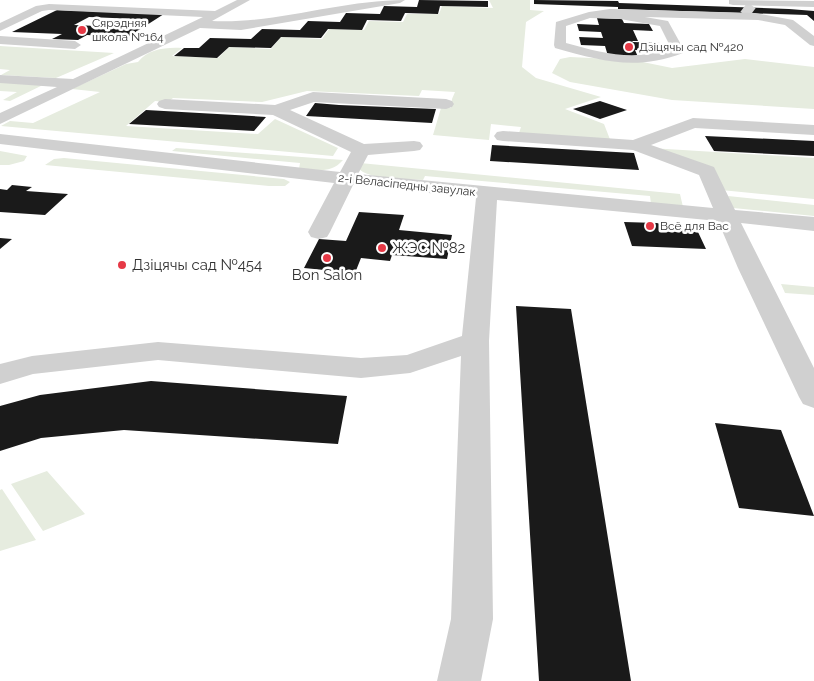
<svg xmlns="http://www.w3.org/2000/svg" width="814" height="681" font-family="Raleway,sans-serif">
<style>
.green{fill:#e6ecdf}
.building{fill:#1a1a1a;fill-rule:evenodd}
.lines{fill:none;stroke-linecap:round;stroke-linejoin:round}
.minor-tunnel{stroke:#d6d6d6;stroke-width:12;stroke-dasharray:12 5.5;stroke-linecap:butt}
.minor{fill:#d0d0d0;fill-rule:evenodd}
.poi-dot{fill:#e63946;stroke:#fff;stroke-width:2}
.labels{text-anchor:middle;dominant-baseline:central;stroke-width:5;stroke-linejoin:round;paint-order:stroke}
.far-poi-label{font-size:12px;fill:#333;stroke:#fff;text-anchor:start}
.far-street-label{font-size:12px;fill:#333;stroke:#fff}
.poi-label{font-size:15px;fill:#333;stroke:#fff;text-anchor:start}
</style>
<rect width="100%" height="100%" fill="#fff"/>
<path class="green" d="M 489,0 L 530,0 L 530,10 L 544,11 L 526,22 L 522,67 L 536,78 L 601,97 L 565,109 L 604,124 L 611,142 L 519,133 L 521,127 L 491,124 L 489,140 L 433,135 L 441,108 L 451,108 L 452,99 L 455,92 L 422,90 L 419,96 L 307,91 L 262,102 L 173,98 L 168,102 L 155,101 L 126,126 L 258,134 L 275,119 L 338,148 L 333,156 L 1,126 L 10,121 L 33,123 L 100,92 L 72,89 L 126,64 L 138,62 C 148,49 166,47 182,48 L 172,56 L 218,58 L 229,47 L 271,49 L 281,37 L 322,39 L 329,29 L 364,30 L 369,21 L 403,22 L 407,14 L 439,14 L 442,6 L 493,8 Z
M 0,46 L 114,53 L 56,78 L 1,75 L 10,70 L 0,69 Z
M 570,57 L 633,60 L 672,68 L 745,59 L 814,67 L 814,109 L 672,100 L 570,82 L 552,73 L 560,59 Z
M 0,81 L 47,83 L 10,101 L 3,100 L 17,92 L 0,91 Z
M 176,148 L 343,160 C 331,174 316,170 299,169 L 300,163 L 172,151 Z
M 650,148 L 814,158 L 814,199 L 721,190 L 713,168 Z
M 0,151 L 27,156 L 24,161 L 9,165 L 0,165 Z
M 64,158 L 284,179 L 290,182 L 285,186 L 269,186 L 45,165 L 54,159 Z
M 360,163 L 680,194 L 683,207 L 651,204 L 650,196 L 425,176 L 423,180 C 407,179 368,180 358,168 Z
M 728,196 L 814,205 L 814,216 L 733,208 Z
M 781,284 L 814,287 L 814,295 L 785,293 Z
M 47,471 L 85,514 L 43,531 L 11,484 Z
M 2,489 L 36,540 L 0,551 L 0,490 Z"/>
<path class="building" d="M 419,0 L 488,1 L 488,7 L 440,6 L 438,14 L 405,13 L 401,21 L 367,20 L 362,30 L 328,29 L 321,38 L 281,37 L 271,48 L 229,47 L 217,58 L 174,56 L 184,48 L 199,48 L 210,38 L 251,39 L 262,29 L 300,30 L 308,21 L 340,22 L 346,13 L 380,14 L 384,6 L 417,7 Z
M 534,0 L 618,1 L 619,3 L 789,9 L 814,11 L 814,21 L 807,15 L 618,9 L 618,7 L 534,4 Z
M 57,10 L 164,14 L 128,37 L 87,35 L 78,40 L 52,39 L 62,34 L 12,32 ZM 89,17 L 136,19 L 122,27 L 74,25 Z
M 597,18 L 622,19 L 624,23 L 649,24 L 653,31 L 633,30 L 638,41 L 632,41 L 633,42 L 660,43 L 665,51 L 635,50 L 638,57 L 608,56 L 605,46 L 581,45 L 579,37 L 603,38 L 601,32 L 579,31 L 577,24 L 599,25 Z
M 600,101 L 627,110 L 600,119 L 573,109 Z
M 315,103 L 339,105 L 436,109 L 432,123 L 306,116 Z
M 146,110 L 235,115 L 266,117 L 254,131 L 129,124 Z
M 705,136 L 814,141 L 814,156 L 714,151 Z
M 492,145 L 634,153 L 639,170 L 490,161 Z
M 12,185 L 32,187 L 26,191 L 68,194 L 45,215 L 0,212 L 0,189 L 7,190 Z
M 359,212 L 404,215 L 399,230 L 452,235 L 447,259 L 392,255 L 390,261 L 361,258 L 355,273 L 304,268 L 319,239 L 346,241 Z
M 624,222 L 657,223 L 680,230 L 698,232 L 706,249 L 632,246 Z
M 0,238 L 12,239 L 0,249 Z
M 516,306 L 571,309 L 631,681 L 539,681 Z
M 151,381 L 347,396 L 338,444 L 124,430 L 41,438 L 0,451 L 0,406 L 40,395 Z
M 715,423 L 781,430 L 814,516 L 739,508 Z"/>
<g class="lines">
<path class="minor-tunnel" d="M 744,7 L 752,13"/>
<path class="minor" d="M 237,0 L 250,0 L 212,21 C 277,24 340,0 405,0 L 400,3 L 241,30 L 200,28 L 0,124 L 0,113 L 57,87 L 0,83 L 0,75 L 73,79 L 203,17 L 49,10 L 42,11 L 0,31 L 0,23 L 36,6 L 49,4 L 215,11 Z
M 729,0 L 814,1 L 814,7 L 733,5 L 729,4 Z
M 610,9 L 755,13 L 793,20 L 814,36 L 814,46 L 810,45 L 785,25 L 758,20 L 645,17 L 668,21 L 684,50 L 683,53 C 635,71 602,61 555,48 L 554,45 L 556,22 L 589,12 ZM 590,18 L 620,19 L 660,26 L 671,48 C 635,62 602,53 566,43 L 566,26 Z
M 0,36 L 75,41 L 81,45 L 75,49 L 0,44 Z
M 313,92 L 446,99 L 452,101 L 454,104 L 452,107 L 446,109 L 314,102 L 290,110 L 364,144 L 414,141 L 420,142 L 423,146 L 420,150 L 414,151 L 368,155 L 358,174 L 713,208 L 699,175 L 633,150 L 503,141 L 497,140 L 494,136 L 497,132 L 503,131 L 633,140 L 693,118 L 814,125 L 814,135 L 695,128 L 651,145 L 714,167 L 735,210 L 814,217 L 814,231 L 741,223 L 814,368 L 814,408 L 803,404 L 799,397 L 738,268 L 718,221 L 497,200 L 489,341 L 493,619 L 481,681 L 437,681 L 451,619 L 461,356 L 410,373 L 361,378 L 158,360 L 33,374 L 0,384 L 0,364 L 32,356 L 158,342 L 361,358 L 407,355 L 462,336 L 476,198 L 353,185 L 330,232 L 327,237 L 319,239 L 311,237 L 308,232 L 334,183 L 0,144 L 0,134 L 340,172 L 351,152 L 273,115 L 165,109 L 159,107 L 157,104 L 159,101 L 165,99 L 275,105 Z"/>
</g>
<g class="poi-dot">
<circle cx="82" cy="30" r="5"/>
<circle cx="629" cy="47" r="5"/>
<circle cx="650" cy="226" r="5"/>
<circle cx="382" cy="248" r="5"/>
<circle cx="327" cy="258" r="5"/>
<circle cx="122" cy="265" r="5"/>
</g>
<g class="labels">
<g class="far-poi-label">
<text x="92" y="23">Сярэдняя<tspan x="92" dy="14">школа №164</tspan></text>
<text x="639" y="47">Дзіцячы сад №420</text>
<text x="660" y="226">Всё для Вас</text>
</g>
<g class="far-street-label">
<text transform="translate(407 185) rotate(6)">2-і Веласіпедны завулак</text>
</g>
<g class="poi-label">
<text x="392" y="248">ЖЭС №82</text>
<text x="132" y="265">Дзіцячы сад №454</text>
<text x="327" y="275" text-anchor="middle">Bon Salon</text>
</g>
</g>
</svg>
